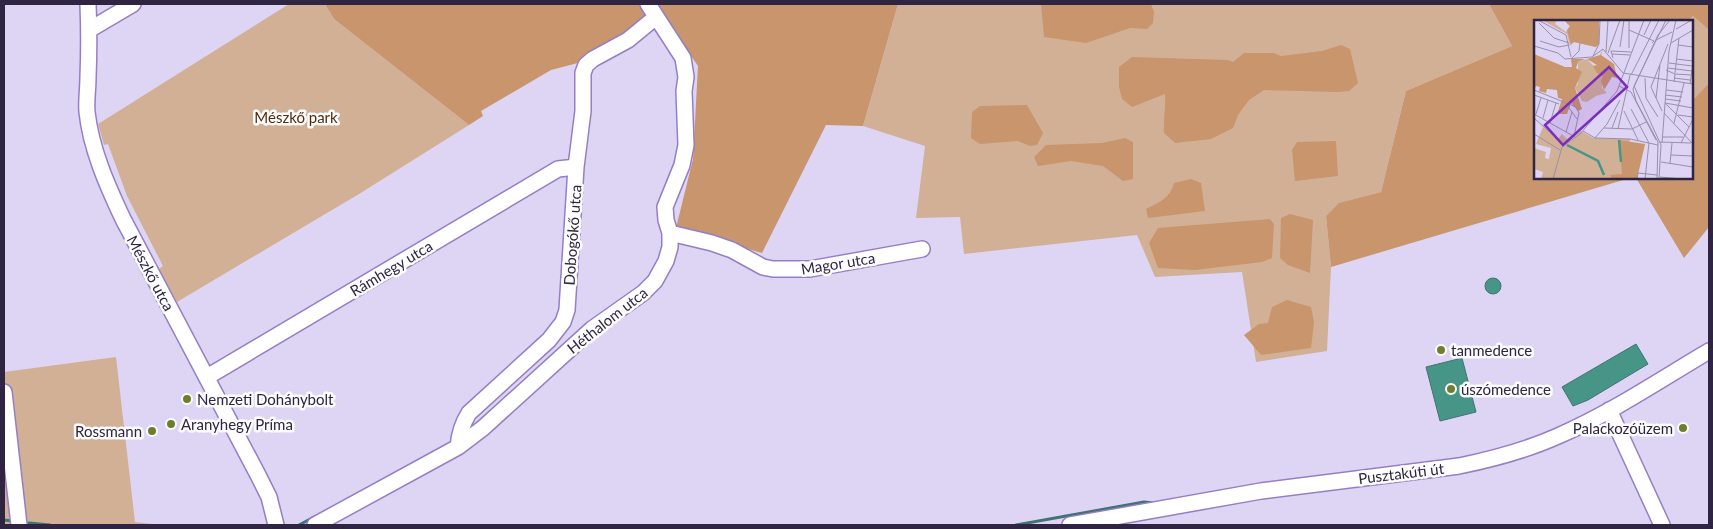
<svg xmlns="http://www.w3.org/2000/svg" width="1713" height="529" font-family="Lato,sans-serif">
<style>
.green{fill:#d2b096}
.forest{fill:#c8956d}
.water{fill:#479586;stroke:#407372}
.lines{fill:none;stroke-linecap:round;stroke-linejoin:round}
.stream{stroke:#407372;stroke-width:3}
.minor-casing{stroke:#967ec5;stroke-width:18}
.minor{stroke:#fff;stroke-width:15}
.poi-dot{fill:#6f7e2c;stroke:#fcfcfc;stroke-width:2}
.labels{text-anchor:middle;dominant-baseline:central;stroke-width:5;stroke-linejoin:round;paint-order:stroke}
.park-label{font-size:15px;fill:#502e0f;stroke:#fcfcfc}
.street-label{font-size:15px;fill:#2f2542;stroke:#fcfcfc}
.poi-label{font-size:15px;fill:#2f2542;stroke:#fcfcfc;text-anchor:start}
.inset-river{fill:none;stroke:#479586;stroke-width:2.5}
.inset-road{fill:none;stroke:#988fad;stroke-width:1}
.view{fill:#7b2cbf;fill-opacity:0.15;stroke:#7b2cbf;stroke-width:2.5}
.inset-edge{fill:none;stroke:#2f2542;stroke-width:2.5}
</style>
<rect width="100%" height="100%" fill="#ded5f4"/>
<path class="green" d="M 289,4 L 325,4 L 334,19 L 469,125 L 359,194 L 177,302 L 159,269 L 163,266 L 127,196 L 108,144 L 104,145 L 98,124 Z
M 898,4 L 1489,4 L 1512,46 L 1406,91 L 1381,192 L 1340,203 L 1326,216 L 1331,267 L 1327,351 L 1256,362 L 1242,272 L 1155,277 L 1137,235 L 964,254 L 960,217 L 916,218 L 925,146 L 863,126 Z
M 1693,16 L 1709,30 L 1709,80 L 1708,84 L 1692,101 L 1692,21 L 1688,21 Z
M 116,357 L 135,522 L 160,525 L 4,525 L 4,372 Z"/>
<path class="forest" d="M 325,4 L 648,4 L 656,17 L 593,59 L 551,70 L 481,111 L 483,116 L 469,125 L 334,19 Z
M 657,4 L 898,4 L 863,126 L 826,125 L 762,253 L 676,228 L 693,159 L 698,66 L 664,17 Z
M 1041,4 L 1151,4 L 1154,12 L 1153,23 L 1147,29 L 1130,28 L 1086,43 L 1044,37 Z
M 1489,4 L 1709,4 L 1709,30 L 1693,16 L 1688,21 L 1536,21 L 1536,178 L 1630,178 L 1331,267 L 1326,216 L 1339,203 L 1381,192 L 1406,91 L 1512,46 Z
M 1341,45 L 1350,49 L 1358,83 L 1349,91 L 1337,92 L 1264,90 L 1249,100 L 1238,115 L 1233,128 L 1211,139 L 1175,143 L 1164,133 C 1163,120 1166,107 1165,94 L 1132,107 L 1122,99 L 1119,87 L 1119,67 L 1132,57 L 1228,60 L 1233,62 L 1244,53 L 1274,53 L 1281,56 L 1322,51 Z
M 1709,80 L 1709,227 L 1684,258 L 1636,178 L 1692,178 L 1692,101 L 1708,84 Z
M 1027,105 L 1043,133 L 1037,145 L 1030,146 L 1018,141 L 980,144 L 971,138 L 972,112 L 980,106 Z
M 1125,138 L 1133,142 L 1133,179 L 1123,181 L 1103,166 L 1071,161 L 1038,166 L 1034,157 L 1046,145 L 1102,143 Z
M 1336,141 L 1338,176 L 1295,181 L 1292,150 L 1297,142 Z
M 1191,179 L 1201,183 L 1205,211 L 1148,218 L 1146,209 C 1160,202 1170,198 1174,183 Z
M 1290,214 L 1313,220 L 1310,273 L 1288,265 L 1280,258 L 1281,218 Z
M 1270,219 L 1274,224 L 1272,258 L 1262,262 L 1195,270 L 1158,268 L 1149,243 L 1158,228 Z
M 1287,300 L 1311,307 L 1314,322 L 1311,348 L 1261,355 L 1244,335 L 1259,324 L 1268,323 L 1272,307 Z"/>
<path class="water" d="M1485 286a8 8 0 1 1 16 0a8 8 0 1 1-16 0Z
M 1636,344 L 1648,364 L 1588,400 L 1573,406 L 1562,387 Z
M 1462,358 L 1476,412 L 1440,421 L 1426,367 Z"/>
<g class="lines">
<path class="stream" d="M 4,520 L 13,521
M 29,523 L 50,525
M 299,525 L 314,517
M 1016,525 L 1144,502 L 1153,503"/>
<defs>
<path id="minor" d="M 88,4 C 89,28 89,53 88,77 C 88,89 86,101 87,112 C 91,149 107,185 123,219 L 258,475 L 269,497 L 276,525
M 89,30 L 133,4
M 670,233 L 712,243 L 732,250 L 763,267 L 773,269 L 810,269 L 922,249
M 207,377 L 558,169 L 576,167
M 4,392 L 19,525
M 1609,410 L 1662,525
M 458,447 C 459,434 462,424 469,413 L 549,340 L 563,322 L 567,310 L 576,167 L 583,111 L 583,73 L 586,65 L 593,59 L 628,40 L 656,17
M 315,525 L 458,447 L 483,428 L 592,329 L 643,293 L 655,281 L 666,261 L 670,247 L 670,233 L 666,220 L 665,207 L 682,165 L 686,145 L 684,91 L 686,77 L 683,58 L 648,4
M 1070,525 L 1261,491 L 1459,466 C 1493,459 1527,450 1558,436 C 1611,413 1660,380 1709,351"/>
</defs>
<use href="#minor" class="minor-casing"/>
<use href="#minor" class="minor"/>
</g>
<g class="poi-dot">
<circle cx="1441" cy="350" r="5"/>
<circle cx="1451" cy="389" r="5"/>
<circle cx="187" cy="399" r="5"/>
<circle cx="171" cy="424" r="5"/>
<circle cx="1683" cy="428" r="5"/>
<circle cx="152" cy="431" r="5"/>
</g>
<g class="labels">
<g class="park-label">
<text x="296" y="117">Mészkő park</text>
</g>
<g class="street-label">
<text transform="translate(572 235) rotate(-86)">Dobogókő utca</text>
<text transform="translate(838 263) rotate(-9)">Magor utca</text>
<text transform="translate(391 268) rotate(-31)">Rámhegy utca</text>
<text transform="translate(151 273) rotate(62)">Mészkő utca</text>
<text transform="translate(607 320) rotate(-38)">Héthalom utca</text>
<text transform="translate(1401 473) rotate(-7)">Pusztakúti út</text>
</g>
<g class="poi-label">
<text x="1451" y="350">tanmedence</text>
<text x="1461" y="389">úszómedence</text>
<text x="197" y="399">Nemzeti Dohánybolt</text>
<text x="181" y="424">Aranyhegy Príma</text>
<text x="1673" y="428" text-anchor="end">Palackozóüzem</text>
<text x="142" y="431" text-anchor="end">Rossmann</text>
</g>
</g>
<g transform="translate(1534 20)">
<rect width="159" height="159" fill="#ded5f4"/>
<path d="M 8,0 L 23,0 L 21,4 L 32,12 L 36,6 L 30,0 L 65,0 L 62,27 L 40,22 L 36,26 L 33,14 ZM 53,39 L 69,56 L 68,68 L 73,73 L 62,76 L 53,82 L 48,81 L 41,68 L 44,64 L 44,42 ZM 9,107 L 24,119 L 28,114 L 34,120 L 47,111 L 59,118 L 96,119 L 90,159 L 7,159 L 9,152 L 0,149 L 0,128 L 12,132 L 11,138 L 15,139 L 17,128 L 2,124 Z" fill="#d2b096"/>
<path d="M 30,0 L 65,0 L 65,24 L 62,27 L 40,22 L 37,24 L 33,10 L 36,6 ZM 69,29 L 67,35 L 80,44 L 83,58 L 78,57 L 70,70 L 67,61 L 69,56 L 63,53 L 59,46 L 63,45 L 53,39 L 66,35 ZM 0,34 L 31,47 L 38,47 L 37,39 L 51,39 L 44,42 L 42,48 L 48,52 L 41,68 L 48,89 L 44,91 L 37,83 L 33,94 L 23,94 L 28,79 L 24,78 L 23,70 L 13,69 L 12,73 L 5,71 L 6,67 L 2,66 L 0,70 ZM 85,120 L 111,124 L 103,159 L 78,159 L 76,155 L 88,154 Z" fill="#c8956d"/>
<path class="inset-river" d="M 85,120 L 87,142M 33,125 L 64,141 L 70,155"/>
<path class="inset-road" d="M 4,0 L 32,15 L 37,37M 5,3 L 20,18 L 35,23M 142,9 L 158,0M 95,10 L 120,21 L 118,23M 110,15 L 117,0M 122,20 L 138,12M 6,21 L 25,27 L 35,25M 137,23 L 159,10M 144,25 L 159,27M 0,26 L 24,33 L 31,39 L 58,37 L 69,29 L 89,53 L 159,64M 86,27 L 90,0M 95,28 L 95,0M 72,32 L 74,0M 74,33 L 86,0M 78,34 L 96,35M 59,36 L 65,24 L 66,0M 38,38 L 45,31 L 46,23M 79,38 L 77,31 L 97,32M 142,39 L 159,41M 135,43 L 158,46M 134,48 L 158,51M 132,50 L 141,54 L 140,62M 141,53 L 145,18M 141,54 L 157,55M 97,55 L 125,0M 111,58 L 112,78 L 124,97M 140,58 L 156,60M 156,64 L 159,43M 85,66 L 97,72 L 122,120M 0,70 L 42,87 L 45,93 L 40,116M 132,70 L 149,72M 0,75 L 25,84M 131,75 L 148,77M 122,78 L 126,45M 131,79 L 147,81M 36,83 L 35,88 L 43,99M 131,83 L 155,107M 131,83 L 159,88M 97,89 L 115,123M 90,91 L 104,120M 128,91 L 117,67 L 134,24M 130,93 L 159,124M 0,94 L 41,117M 2,94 L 7,78M 144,95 L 159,97M 0,98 L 30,125M 9,98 L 14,80M 16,103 L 22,83M 140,103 L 150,63M 70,108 L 98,109 L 112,102M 78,108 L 84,92M 84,109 L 96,55M 49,111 L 61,118 L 96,119 L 124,125M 32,112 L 38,92M 0,114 L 26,130M 128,117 L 149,117M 61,118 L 73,104 L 86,80M 126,122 L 157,123M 128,123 L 135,31 L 142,0M 147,123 L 159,99M 137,135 L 159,136M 127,142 L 159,147M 136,144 L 138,123M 126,157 L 148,159M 19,159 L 28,127 L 46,114 L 83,71 L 110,0M 103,159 L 104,153 L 123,155M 111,159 L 115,123M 123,159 L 124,122 L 102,81 L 99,69 L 124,15 L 136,0M 125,159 L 127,125 L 100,66 L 132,0"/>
<path class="view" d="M 75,47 L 93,67 L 29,125 L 11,105 Z"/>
<rect width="159" height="159" class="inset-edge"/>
</g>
<rect width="1713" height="529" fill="none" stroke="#2f2542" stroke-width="10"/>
</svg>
